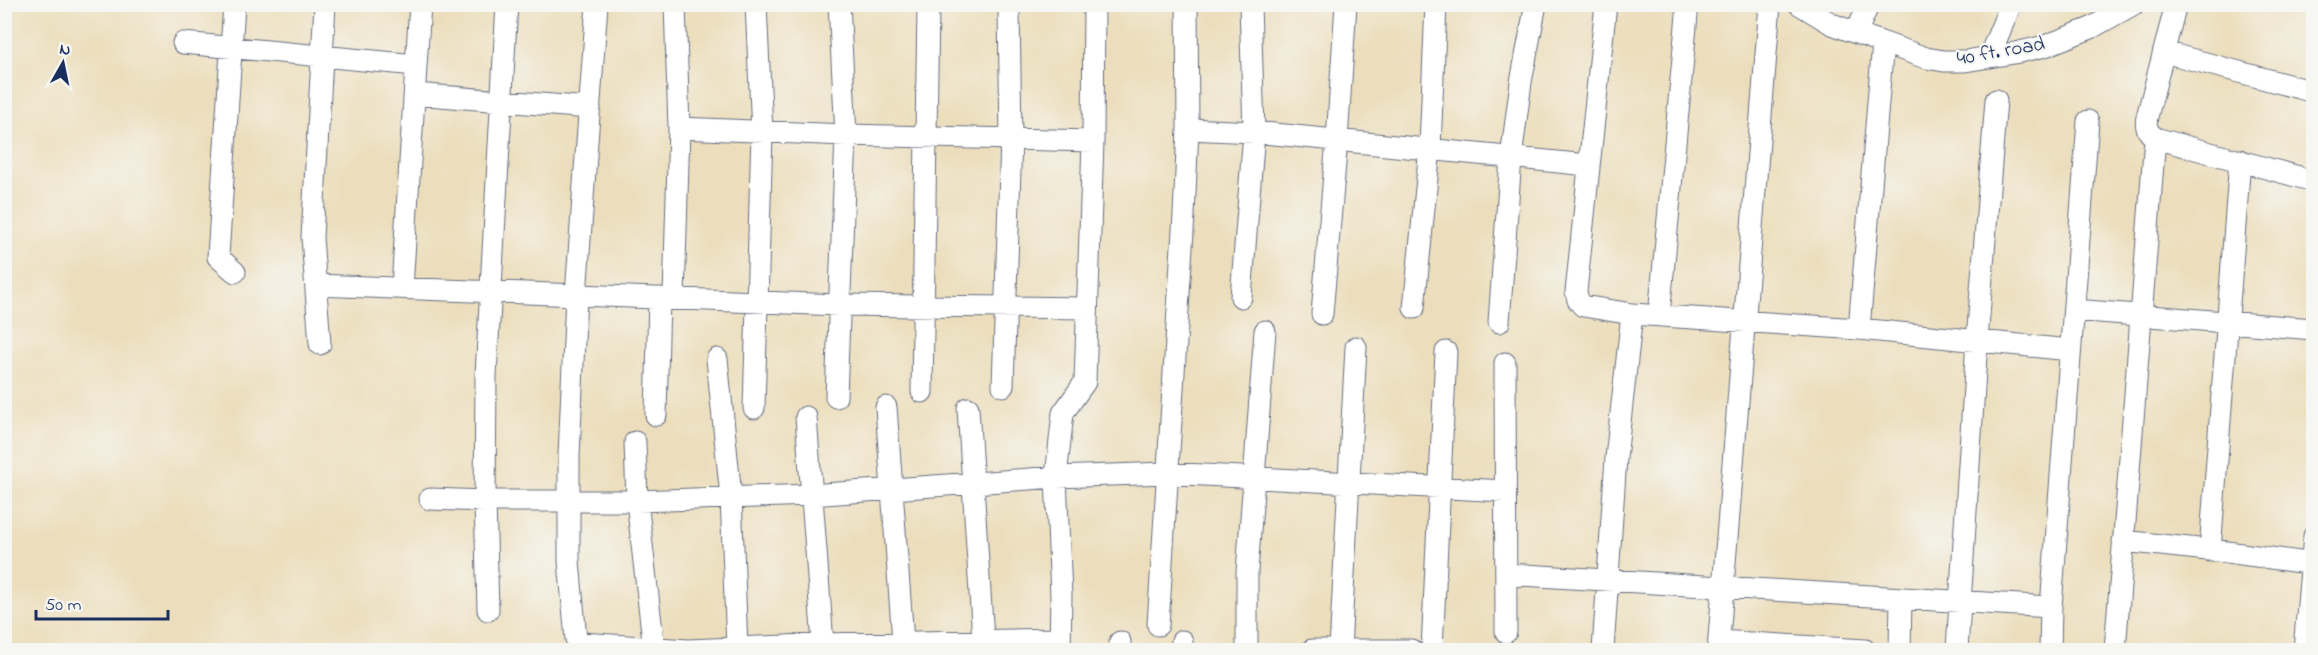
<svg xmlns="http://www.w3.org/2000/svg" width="2318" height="655" font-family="'Indie Flower',sans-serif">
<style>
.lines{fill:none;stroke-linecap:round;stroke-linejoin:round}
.minor-casing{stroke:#646c7f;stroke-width:23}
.minor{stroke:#fff;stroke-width:21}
.labels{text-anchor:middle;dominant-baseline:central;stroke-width:4.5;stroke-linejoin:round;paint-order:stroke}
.street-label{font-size:21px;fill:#1b2f5e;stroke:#f6f6f2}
</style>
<rect width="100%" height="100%" fill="#f6f6f2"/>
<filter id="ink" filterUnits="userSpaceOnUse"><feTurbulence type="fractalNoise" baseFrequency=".0167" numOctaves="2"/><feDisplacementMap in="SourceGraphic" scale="12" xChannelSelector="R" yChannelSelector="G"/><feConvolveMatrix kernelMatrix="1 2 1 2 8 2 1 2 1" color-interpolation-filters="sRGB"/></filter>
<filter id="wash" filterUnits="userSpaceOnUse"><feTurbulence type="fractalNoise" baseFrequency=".008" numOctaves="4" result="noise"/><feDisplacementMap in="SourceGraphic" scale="24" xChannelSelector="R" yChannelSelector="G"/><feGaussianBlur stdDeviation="1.35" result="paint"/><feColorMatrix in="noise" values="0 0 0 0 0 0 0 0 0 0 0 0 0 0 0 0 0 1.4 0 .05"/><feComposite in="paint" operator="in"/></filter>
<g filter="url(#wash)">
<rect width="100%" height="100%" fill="#ecdebc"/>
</g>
<g filter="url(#ink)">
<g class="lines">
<defs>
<path id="minor" d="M 234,4 L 218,257 L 235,272
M 597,4 L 576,295 L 569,456 L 569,561 L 576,639 L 581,643 L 688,650 L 785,646
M 1606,4 L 1576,292 L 1578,300 L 1583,306 L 1632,314 L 1859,329 L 2070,350
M 1799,4 L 1832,24 L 1856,33 L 1926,58 L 1944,61 L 1965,61 L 2020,52 L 2045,46 L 2091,28 L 2134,4
M 2176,4 L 2147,117 C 2145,127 2147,131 2155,138 L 2314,181
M 1856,33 L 1869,4
M 183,43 L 416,65
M 2164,52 L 2314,92
M 1989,57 L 2011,4
M 415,94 L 590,108
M 679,128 L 846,135 L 1093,141
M 1188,129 L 1254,132 L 1588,165
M 316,285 L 839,305 L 1087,308
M 402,288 L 420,4
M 1241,297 L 1254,132 L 1250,4
M 674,298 L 679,128 L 675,4
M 1414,308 L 1430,148 L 1436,4
M 2074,310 L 2314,329
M 1322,314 L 1337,140 L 1346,4
M 1659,316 L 1688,4
M 1499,322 L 1511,158 L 1521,82 L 1536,4
M 1859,329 L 1883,43
M 320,344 L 312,237 L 325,4
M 717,359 L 731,497 L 737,648
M 1505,363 L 1506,632
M 1003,386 L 1011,138 L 1009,11
M 922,392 L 928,8
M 836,397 L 846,135 L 839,4
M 886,407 L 903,641
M 754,408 L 762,132 L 756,4
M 968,408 L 983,639
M 656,415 L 659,298
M 806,417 L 823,644
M 635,442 L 637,501 L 654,649
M 430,499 L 485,501 L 637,501 L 811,495 L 1056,477 L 1166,473 L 1505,491
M 2123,541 L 2227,552 L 2314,564
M 2210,551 L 2240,160
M 1507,574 L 2051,607
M 488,610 L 485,501 L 486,375 L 507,4
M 1158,625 L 1184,215 L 1188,129 L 1187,4
M 1182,641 L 1182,650
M 1719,641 L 1865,650
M 1120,642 L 1120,650
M 785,650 L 785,646 L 823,644 L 1060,639
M 1060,650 L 1061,596 L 1056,477 L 1063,413 L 1085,382 L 1093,141 L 1094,4
M 1247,650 L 1247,572 L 1265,331
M 1312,650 L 1411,650
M 1340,650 L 1356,347
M 1432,650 L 1446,352
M 1603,650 L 1616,458 L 1632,314
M 1718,650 L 1770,4
M 1900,650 L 1901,598
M 1957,650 L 1977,341 L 1996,100
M 2050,650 L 2051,607 L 2088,121
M 2115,650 L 2155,138
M 2304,650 L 2314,536"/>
</defs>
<use href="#minor" class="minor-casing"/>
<use href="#minor" class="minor"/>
</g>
</g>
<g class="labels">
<g class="street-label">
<text transform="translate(2001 52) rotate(-10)">40 ft. road</text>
</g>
</g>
<rect width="2318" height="655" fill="none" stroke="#f6f6f2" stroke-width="24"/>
<g transform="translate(63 63) rotate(9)" stroke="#f6f6f2" stroke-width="4.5" paint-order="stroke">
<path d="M0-4.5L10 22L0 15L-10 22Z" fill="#1b2f5e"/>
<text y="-9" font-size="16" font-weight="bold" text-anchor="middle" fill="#1b2f5e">N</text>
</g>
<path d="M36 610v9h132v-9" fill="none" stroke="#1b2f5e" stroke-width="3"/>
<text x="45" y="610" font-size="18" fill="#1b2f5e" stroke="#f6f6f2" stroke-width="4.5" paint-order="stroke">50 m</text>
</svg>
